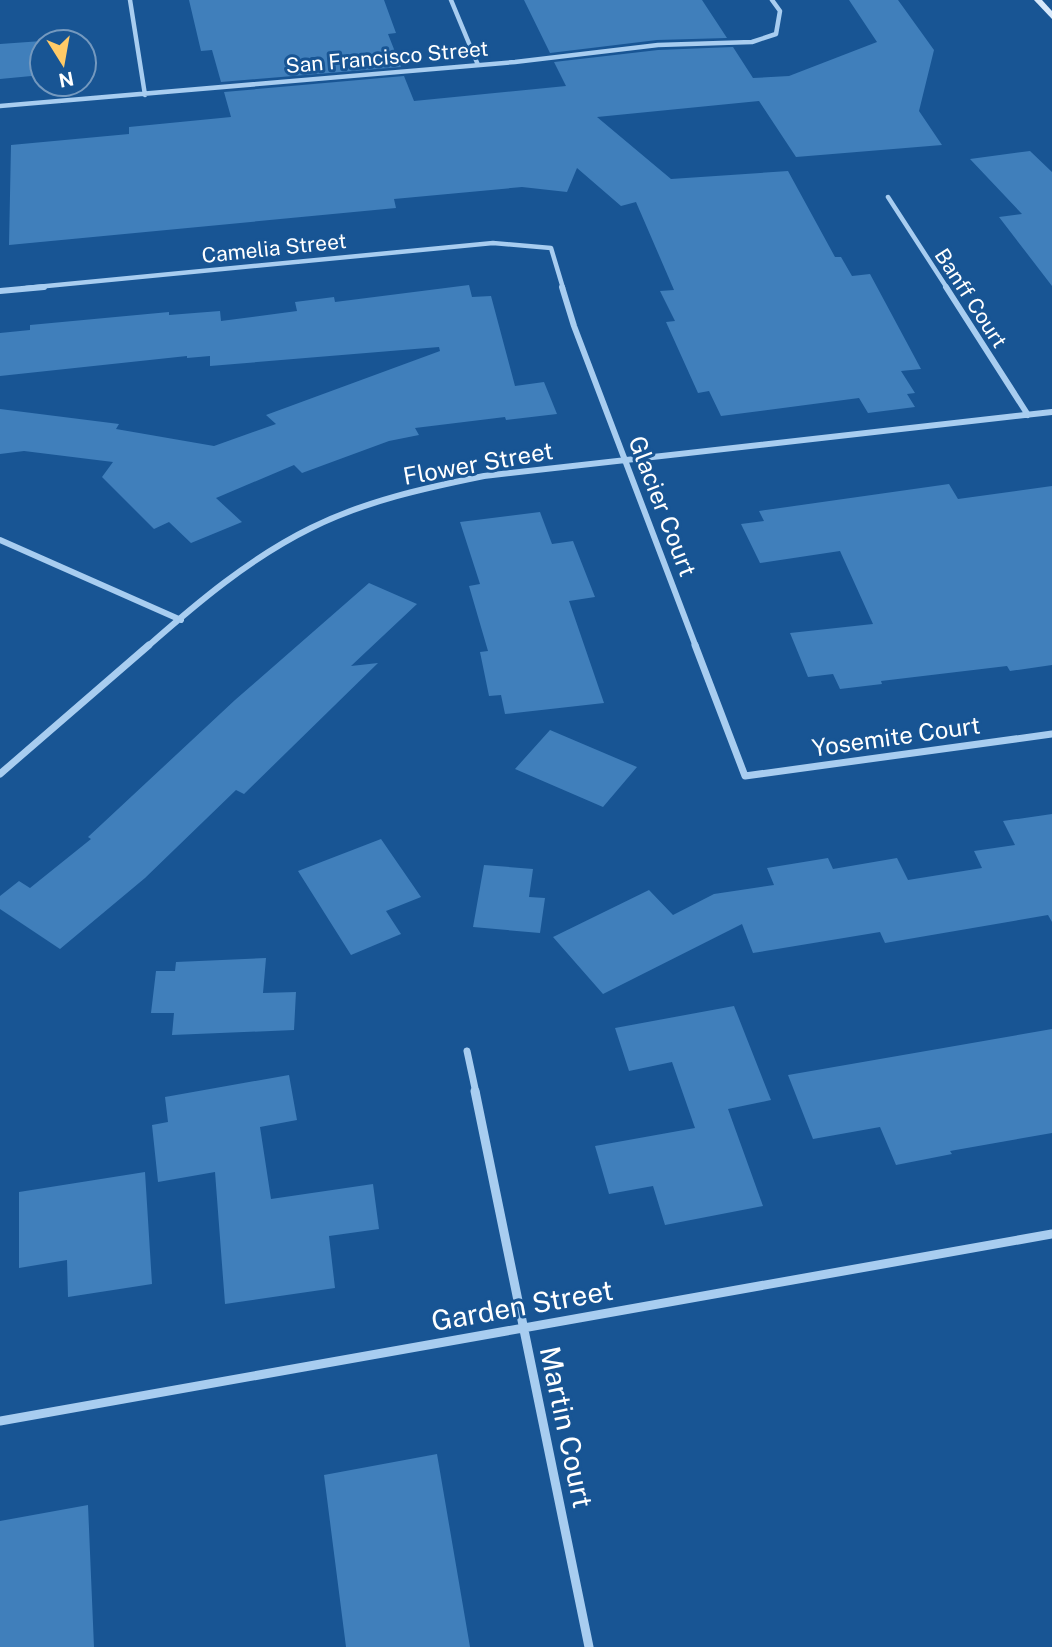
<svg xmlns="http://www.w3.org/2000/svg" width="1052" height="1647" font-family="'Public Sans',sans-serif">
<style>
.building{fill:#407fbb}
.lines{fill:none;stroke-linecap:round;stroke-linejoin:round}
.street-far3{stroke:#a8cdf0;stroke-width:4.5}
.street-far2{stroke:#a8cdf0;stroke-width:6}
.street-far1{stroke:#a8cdf0;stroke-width:7}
.street{stroke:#a8cdf0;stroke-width:9}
.secondary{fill:#d6e8fb;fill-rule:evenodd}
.labels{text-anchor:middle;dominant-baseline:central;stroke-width:6;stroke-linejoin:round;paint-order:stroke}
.far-street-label{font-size:21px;fill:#fff;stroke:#185594}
.street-label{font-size:24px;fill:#fff;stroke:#185594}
.near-street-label{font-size:28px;fill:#fff;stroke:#185594}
</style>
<rect width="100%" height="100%" fill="#185594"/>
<path class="building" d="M 189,0 L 384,0 L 396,33 L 388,34 L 401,67 L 221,82 L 212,50 L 201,51 Z
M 524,0 L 702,0 L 727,38 L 657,40 L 550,53 Z
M 849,0 L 898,0 L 934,50 L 919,111 L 942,145 L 796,157 L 759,101 L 597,117 L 671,179 L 788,171 L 835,257 L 841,257 L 852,276 L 870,274 L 921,369 L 901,371 L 915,393 L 907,394 L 915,407 L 868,413 L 859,398 L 721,416 L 709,391 L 698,393 L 666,322 L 675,321 L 660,291 L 674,290 L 636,202 L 621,206 L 577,168 L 567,192 L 522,187 L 394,199 L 396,208 L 9,245 L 11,145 L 129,134 L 129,127 L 231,117 L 224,92 L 404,76 L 414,101 L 566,86 L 554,62 L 658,50 L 733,47 L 753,78 L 789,76 L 877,42 Z
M 42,41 L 42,75 L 0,79 L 0,44 Z
M 1030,151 L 1052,172 L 1052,286 L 999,217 L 1022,214 L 970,159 Z
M 469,285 L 472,297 L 491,296 L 515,386 L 544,382 L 557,414 L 506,420 L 505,417 L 415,428 L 419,435 L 389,441 L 302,473 L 294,465 L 216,498 L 242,522 L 191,543 L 169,522 L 154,529 L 102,477 L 113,462 L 24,451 L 0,454 L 0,409 L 119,424 L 116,429 L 214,446 L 276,424 L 266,415 L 440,351 L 439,347 L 210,366 L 210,356 L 187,358 L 187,356 L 0,376 L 0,333 L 30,330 L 30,325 L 169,312 L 169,315 L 220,311 L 221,321 L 297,311 L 295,302 L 334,297 L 335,302 Z
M 949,484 L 958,499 L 1052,486 L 1052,665 L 1010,671 L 1007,666 L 881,681 L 882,684 L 840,689 L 833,674 L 808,677 L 790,633 L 873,624 L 840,551 L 760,563 L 741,524 L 764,521 L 759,511 Z
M 540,512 L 552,544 L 573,541 L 595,597 L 569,601 L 604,703 L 505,714 L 501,695 L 489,696 L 480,652 L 488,651 L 469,586 L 480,584 L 460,522 Z
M 369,583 L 417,604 L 351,666 L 378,663 L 244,794 L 236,790 L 145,878 L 60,949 L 0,909 L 0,896 L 19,881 L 30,888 L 91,839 L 88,837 L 235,700 Z
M 550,730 L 637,767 L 603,807 L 515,769 Z
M 1052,814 L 1052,922 L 1048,915 L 885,943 L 880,932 L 753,953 L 742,924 L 603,994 L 553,937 L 649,890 L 673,915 L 714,894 L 774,885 L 767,868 L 828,858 L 833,869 L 897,858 L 908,880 L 982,868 L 974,851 L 1015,845 L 1003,821 Z
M 381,839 L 421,897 L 386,911 L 401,934 L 351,955 L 298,871 Z
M 484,865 L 533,869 L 529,897 L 545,898 L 540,933 L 473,927 Z
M 266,958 L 263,993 L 296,992 L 294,1030 L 172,1035 L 174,1013 L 151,1013 L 156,971 L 175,971 L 176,962 Z
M 734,1006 L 771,1100 L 728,1109 L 763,1206 L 665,1225 L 653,1186 L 609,1194 L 595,1146 L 695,1128 L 672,1062 L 629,1071 L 615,1028 Z
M 1052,1029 L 1052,1133 L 950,1151 L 952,1154 L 896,1165 L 880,1127 L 813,1139 L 788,1075 Z
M 289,1075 L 297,1120 L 260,1127 L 271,1199 L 373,1184 L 379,1229 L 329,1236 L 335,1288 L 225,1304 L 215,1172 L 158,1182 L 152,1125 L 168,1122 L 165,1097 Z
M 145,1172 L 152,1284 L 68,1297 L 67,1260 L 19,1268 L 19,1192 Z
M 437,1454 L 470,1647 L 346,1647 L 324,1475 Z
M 88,1505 L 94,1647 L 0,1647 L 0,1521 Z"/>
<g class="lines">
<path class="street-far3" d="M 130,0 L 145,95
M 451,0 L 478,65
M 0,106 L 515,62 L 658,45 L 752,42 L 776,34 L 780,11 L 772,0
M 888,197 L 947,288
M 26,288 L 493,243 L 551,248 L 563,288"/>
<path class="street-far2" d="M 562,287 L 574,326 L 696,647
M 946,287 L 1028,415
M 0,291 L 44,287
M 0,540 L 181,620
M 147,647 C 197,603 250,558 311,528 C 365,501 425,488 484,476 L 1052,412"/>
<path class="street-far1" d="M 695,645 L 745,776 L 1052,734
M 0,774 L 149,645
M 467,1051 L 476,1093"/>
<path class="street" d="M 475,1091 L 589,1647
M 0,1421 L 1052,1234"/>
<path class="secondary" d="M 1034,0 L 1042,0 L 1052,11 L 1052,19 Z"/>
</g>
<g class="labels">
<g class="far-street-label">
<text transform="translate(387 57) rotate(-5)">San Francisco Street</text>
<text transform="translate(274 248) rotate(-6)">Camelia Street</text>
<text transform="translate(971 298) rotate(57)">Banff Court</text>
</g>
<g class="street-label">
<text transform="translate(478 463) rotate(-10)">Flower Street</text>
<text transform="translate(663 506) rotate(69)">Glacier Court</text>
<text transform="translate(896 736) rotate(-8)">Yosemite Court</text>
</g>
<g class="near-street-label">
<text transform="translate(522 1305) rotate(-10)">Garden Street</text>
<text transform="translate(567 1427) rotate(78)">Martin Court</text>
</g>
</g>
<g transform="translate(63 63) rotate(169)"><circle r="33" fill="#185594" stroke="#7499bf" stroke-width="2"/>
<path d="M0-5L12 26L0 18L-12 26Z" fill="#ffca67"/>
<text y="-10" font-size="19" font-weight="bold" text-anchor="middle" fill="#ffffff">N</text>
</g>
</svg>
